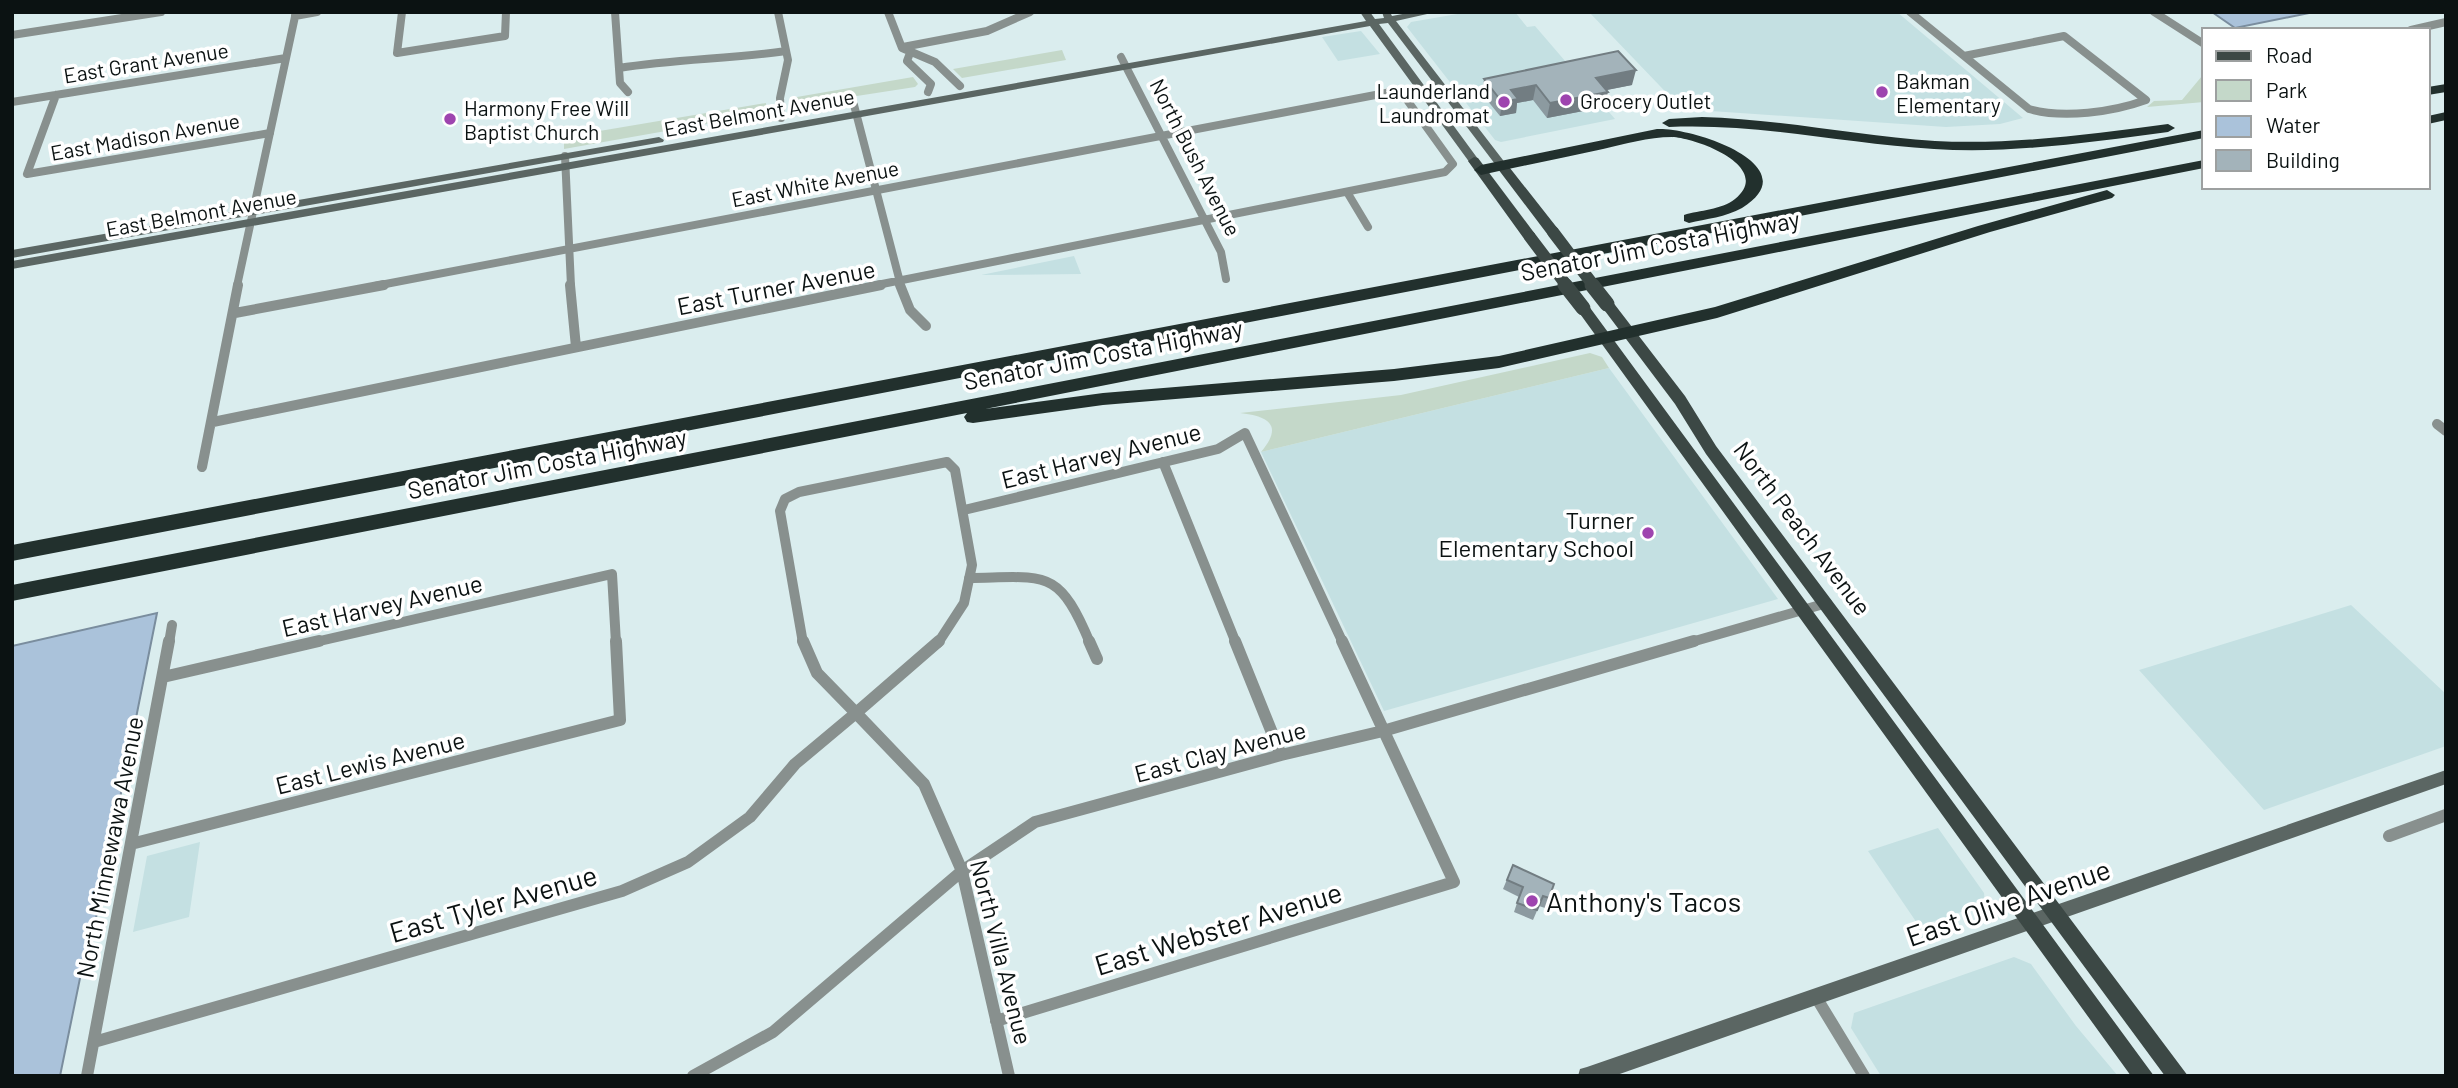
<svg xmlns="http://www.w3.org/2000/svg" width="2458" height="1088" font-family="Barlow,sans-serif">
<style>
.built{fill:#c4e0e2}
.green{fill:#c4d8c9}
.water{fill:#aac2da;stroke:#7a8d9e;stroke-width:2}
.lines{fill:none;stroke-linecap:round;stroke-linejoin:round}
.minor-far2{stroke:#88908e;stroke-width:8}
.minor-far1{stroke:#88908e;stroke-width:10}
.minor{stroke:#88908e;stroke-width:12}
.secondary{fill:#5b6663;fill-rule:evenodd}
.primary{fill:#3c4845;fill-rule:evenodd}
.motorway{fill:#22302d;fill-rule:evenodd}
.primary-bridge-far1{stroke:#3c4845;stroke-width:12}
.primary-bridge{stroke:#3c4845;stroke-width:15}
.wall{fill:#8c9aa0}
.shaded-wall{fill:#727d82}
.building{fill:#a3b3ba;stroke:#727d82;stroke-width:2}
.poi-dot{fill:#9e44af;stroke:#fff;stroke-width:2.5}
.labels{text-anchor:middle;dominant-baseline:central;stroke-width:7;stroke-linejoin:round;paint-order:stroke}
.far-street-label{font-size:21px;fill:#0b1212;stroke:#fff}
.far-poi-label{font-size:21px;fill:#0b1212;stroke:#fff;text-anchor:start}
.street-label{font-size:24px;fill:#0b1212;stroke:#fff}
.poi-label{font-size:24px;fill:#0b1212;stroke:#fff;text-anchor:end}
.near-poi-label{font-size:28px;fill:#0b1212;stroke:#fff;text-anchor:start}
.near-street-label{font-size:28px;fill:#0b1212;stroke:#fff}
</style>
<rect width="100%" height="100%" fill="#daedee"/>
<path class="built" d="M 1469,12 L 1515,12 L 1527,27 L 1535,26 L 1615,119 L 1501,142 L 1495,140 L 1407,27 L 1411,22 Z
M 1589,12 L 1897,12 L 2023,118 L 2000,124 L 1946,127 L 1682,109 Z
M 1361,31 L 1380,54 L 1338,61 L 1322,37 Z
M 1074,256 L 1081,274 L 981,275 Z
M 1609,368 L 1778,599 L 1384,711 L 1261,452 Z
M 2351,605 L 2446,694 L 2446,746 L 2264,810 L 2139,670 Z
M 1938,828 L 1984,893 L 1985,904 L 1919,926 L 1868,851 Z
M 200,842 L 189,917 L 133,932 L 147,856 Z
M 2014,957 L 2031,964 L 2076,1026 L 2118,1076 L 1881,1076 L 1851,1028 L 1854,1013 Z"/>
<path class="green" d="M 1062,50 L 1066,60 L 962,78 L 953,69 Z
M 2202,76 L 2204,77 L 2204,102 L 2147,107 L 2154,101 L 2182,100 Z
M 913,77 L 918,84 L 915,87 L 792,106 L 791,98 Z
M 766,103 L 766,111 L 762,114 L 564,149 L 564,137 Z
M 1590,353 L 1602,357 L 1609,368 L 1261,452 C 1284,425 1268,416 1240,413 L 1401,395 Z"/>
<path class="water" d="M 2212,12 L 2314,12 L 2235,28 Z
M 157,613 L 91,943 L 87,944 L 60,1076 L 12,1076 L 12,646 Z"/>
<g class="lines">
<path class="minor-far2" d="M 402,12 L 397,53 L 505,36 L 506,12
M 615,12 L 620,83 L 628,92
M 778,12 L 788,60 L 780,98 L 781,118
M 888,12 L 902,48 L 935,62 L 960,86
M 1910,12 L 1964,56
M 2154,12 L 2204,44
M 295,16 L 317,12
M 2411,30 L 2446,22
M 12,35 L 161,12
M 2064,36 L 2146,100 C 2113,112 2063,119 2029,109 L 1964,56 Z
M 903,47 L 987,31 L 1030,12
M 910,53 L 907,61 L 931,84 L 928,92
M 1121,57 L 1221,252 L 1226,279
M 619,68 C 675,59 730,59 786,51
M 56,95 L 27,174 L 270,133
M 12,102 L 286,58
M 854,105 L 901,286
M 565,156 L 571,286
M 1347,192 L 1368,227
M 237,286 L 296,12
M 375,286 L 1391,92 L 1402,93 L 1453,164 L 1445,172 L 872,286"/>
<path class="minor-far1" d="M 570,285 L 576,347
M 900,285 L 910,310 L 926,326
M 235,313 L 384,285
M 213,422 L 881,285
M 2437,424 L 2446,431
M 1163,462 L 1236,643
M 202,467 L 238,285
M 964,510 L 1218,449 L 1245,433 L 1343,643
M 969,578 C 1046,577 1058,567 1090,643
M 169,643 L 172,625
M 311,643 L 612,574 L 616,643
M 803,643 L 780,511 L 785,499 L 799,492 L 947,462 L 955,470 L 972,565 L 964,603 L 938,643
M 1688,643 L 1827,603"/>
<path class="minor" d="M 803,641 L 817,673 L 856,713
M 1089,641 L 1097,659
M 1235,641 L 1281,755
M 163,677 L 319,641
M 856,713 L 924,784 L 962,871 L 1009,1076
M 856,713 L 939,641
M 2389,836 L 2446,815
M 131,844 L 620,720 L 616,641
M 1816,997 L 1864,1076
M 996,1021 L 1454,882 L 1342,641
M 94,1042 L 622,891 L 688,862 L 750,817 L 795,764 L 856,713
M 87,1076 L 169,641
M 693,1076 L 773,1032 L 962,871 L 1035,822 L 1281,755 L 1383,731 L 1694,641"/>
<path class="secondary" d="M 1360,12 L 1370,12 L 1375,19 L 1384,18 L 1382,12 L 1390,12 L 1392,16 L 1413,12 L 1436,12 L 1396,21 L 1506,164 L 1506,168 L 1498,168 L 1388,23 L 1379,24 L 1478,159 L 1478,163 L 1470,163 L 1370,26 L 12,269 L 12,261 L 1366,21 Z
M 659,137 L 664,140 L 663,142 L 12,258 L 12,250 Z
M 2446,770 L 2446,784 L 1614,1076 L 1578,1076 L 1580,1069 L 1587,1067 Z"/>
<path class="primary" d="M 1474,157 L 1478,158 L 1535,234 L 1535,240 L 1525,240 L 1468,161 Z
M 1502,162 L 1506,163 L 1558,229 L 1558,235 L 1548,235 L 1498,169 L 1498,163 Z
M 1607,299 L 1612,301 L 1685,396 L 1716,446 L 2188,1076 L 2165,1076 L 1706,454 L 1675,404 L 1602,307 L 1600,304 Z
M 1583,303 L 1588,305 L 2154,1076 L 2131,1076 L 1578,311 L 1576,308 L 1578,305 Z"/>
<path class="motorway" d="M 2446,84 L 2446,92 L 2428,95 L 2428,87 Z
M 2446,112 L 2446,120 L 2428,124 L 2428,116 Z
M 1702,117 C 1780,119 1857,136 1935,141 C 2013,145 2091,134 2168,124 L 2175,128 L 2168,132 C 2091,142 2012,154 1934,149 C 1845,144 1759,123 1669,127 L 1662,123 L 1669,119 Z
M 1657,129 C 1693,127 1810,166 1742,208 C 1726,217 1706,219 1689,223 L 1684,221 L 1684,215 C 1700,210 1721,210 1735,199 C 1774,167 1697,138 1672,137 C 1648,137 1625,144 1603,149 C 1562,158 1522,166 1481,175 L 1474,170 L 1481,165 Z
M 2204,130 L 2204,138 L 12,561 L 12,545 Z
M 2204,160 L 2204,168 L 985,409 L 1103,393 L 1394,369 L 1499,356 L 1715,307 L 1978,226 L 2107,190 L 2115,195 L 2112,198 L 1990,232 L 1717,318 L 1499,368 L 1394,381 L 1103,405 L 973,423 L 967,422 L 964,417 L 967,413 L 12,601 L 12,585 Z"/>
<path class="primary-bridge-far1" d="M 1553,232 L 1594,286
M 1530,237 L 1567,286"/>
<path class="primary-bridge" d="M 1565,285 L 1583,308
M 1592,285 L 1607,304"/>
</g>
<path class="wall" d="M 1484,79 L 1632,85 L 1606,90 L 1604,107 L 1547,118 L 1533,100 L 1517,103 L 1516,113 L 1500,116 L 1482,94 Z
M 1513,865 L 1549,898 L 1545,908 L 1539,906 L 1533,920 L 1514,912 L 1519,897 L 1503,889 Z"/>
<path class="shaded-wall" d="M 1636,70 L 1632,85 L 1592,93 L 1596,78 Z
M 1536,85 L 1533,100 L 1517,103 L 1516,113 L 1500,116 L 1502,102 L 1511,90 Z
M 1608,92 L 1604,107 L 1547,118 L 1550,103 Z"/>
<path class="building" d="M 1618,51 L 1636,70 L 1596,78 L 1608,92 L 1550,103 L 1536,85 L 1511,90 L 1518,99 L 1502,102 L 1484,79 Z
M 1513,865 L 1554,884 L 1549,898 L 1543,896 L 1537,910 L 1517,903 L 1523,887 L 1507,880 Z"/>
<g class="poi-dot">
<circle cx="1882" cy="92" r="7"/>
<circle cx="1566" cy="100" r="7"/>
<circle cx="1504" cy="102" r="7"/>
<circle cx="450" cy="119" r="7"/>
<circle cx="1648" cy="533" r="7"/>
<circle cx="1532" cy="901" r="7"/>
</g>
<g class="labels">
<g class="far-street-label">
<text transform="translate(146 62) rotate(-9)">East Grant Avenue</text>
<text transform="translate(759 112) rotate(-10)">East Belmont Avenue</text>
<text transform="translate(145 136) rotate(-10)">East Madison Avenue</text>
<text transform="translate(1196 157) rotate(63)">North Bush Avenue</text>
<text transform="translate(815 183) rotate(-11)">East White Avenue</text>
<text transform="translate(201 212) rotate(-10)">East Belmont Avenue</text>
</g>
<g class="far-poi-label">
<text x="1896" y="80">Bakman<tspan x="1896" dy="24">Elementary</tspan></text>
<text x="1490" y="90" text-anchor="end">Launderland<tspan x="1490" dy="24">Laundromat</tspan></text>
<text x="1580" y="100">Grocery Outlet</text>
<text x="464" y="107">Harmony Free Will<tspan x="464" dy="24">Baptist Church</tspan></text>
</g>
<g class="street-label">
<text transform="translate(1660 245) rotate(-11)">Senator Jim Costa Highway</text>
<text transform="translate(776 287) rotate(-11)">East Turner Avenue</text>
<text transform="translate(1103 354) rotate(-11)">Senator Jim Costa Highway</text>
<text transform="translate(1101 455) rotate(-14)">East Harvey Avenue</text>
<text transform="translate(547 463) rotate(-11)">Senator Jim Costa Highway</text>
<text transform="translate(1803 528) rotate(53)">North Peach Avenue</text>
<text transform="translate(382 605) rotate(-13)">East Harvey Avenue</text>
<text transform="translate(1220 751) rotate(-15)">East Clay Avenue</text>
<text transform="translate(370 762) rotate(-14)">East Lewis Avenue</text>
<text transform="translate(109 847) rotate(-79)">North Minnewawa Avenue</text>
<text transform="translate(1002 952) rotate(76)">North Villa Avenue</text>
</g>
<g class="poi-label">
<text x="1634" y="519">Turner<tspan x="1634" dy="28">Elementary School</tspan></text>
</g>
<g class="near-poi-label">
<text x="1546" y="901">Anthony's Tacos</text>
</g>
<g class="near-street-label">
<text transform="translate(2008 902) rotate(-19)">East Olive Avenue</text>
<text transform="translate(493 903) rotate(-16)">East Tyler Avenue</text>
<text transform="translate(1218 928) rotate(-17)">East Webster Avenue</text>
</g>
</g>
<rect width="2458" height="1088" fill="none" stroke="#0b1212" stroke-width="28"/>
<rect x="2202" y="28" width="228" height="161" fill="#ffffff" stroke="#9da0a0" stroke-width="2"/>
<rect x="2216" y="51" width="35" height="10" fill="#3c4845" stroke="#9da0a0" stroke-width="2"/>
<text x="2266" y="63" font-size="21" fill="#0b1212">Road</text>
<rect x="2216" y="80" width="35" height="21" fill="#c4d8c9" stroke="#9da0a0" stroke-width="2"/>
<text x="2266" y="98" font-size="21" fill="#0b1212">Park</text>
<rect x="2216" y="116" width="35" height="21" fill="#aac2da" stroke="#9da0a0" stroke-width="2"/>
<text x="2266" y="133" font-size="21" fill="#0b1212">Water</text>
<rect x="2216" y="150" width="35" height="21" fill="#a3b3ba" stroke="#9da0a0" stroke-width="2"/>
<text x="2266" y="168" font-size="21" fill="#0b1212">Building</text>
</svg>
